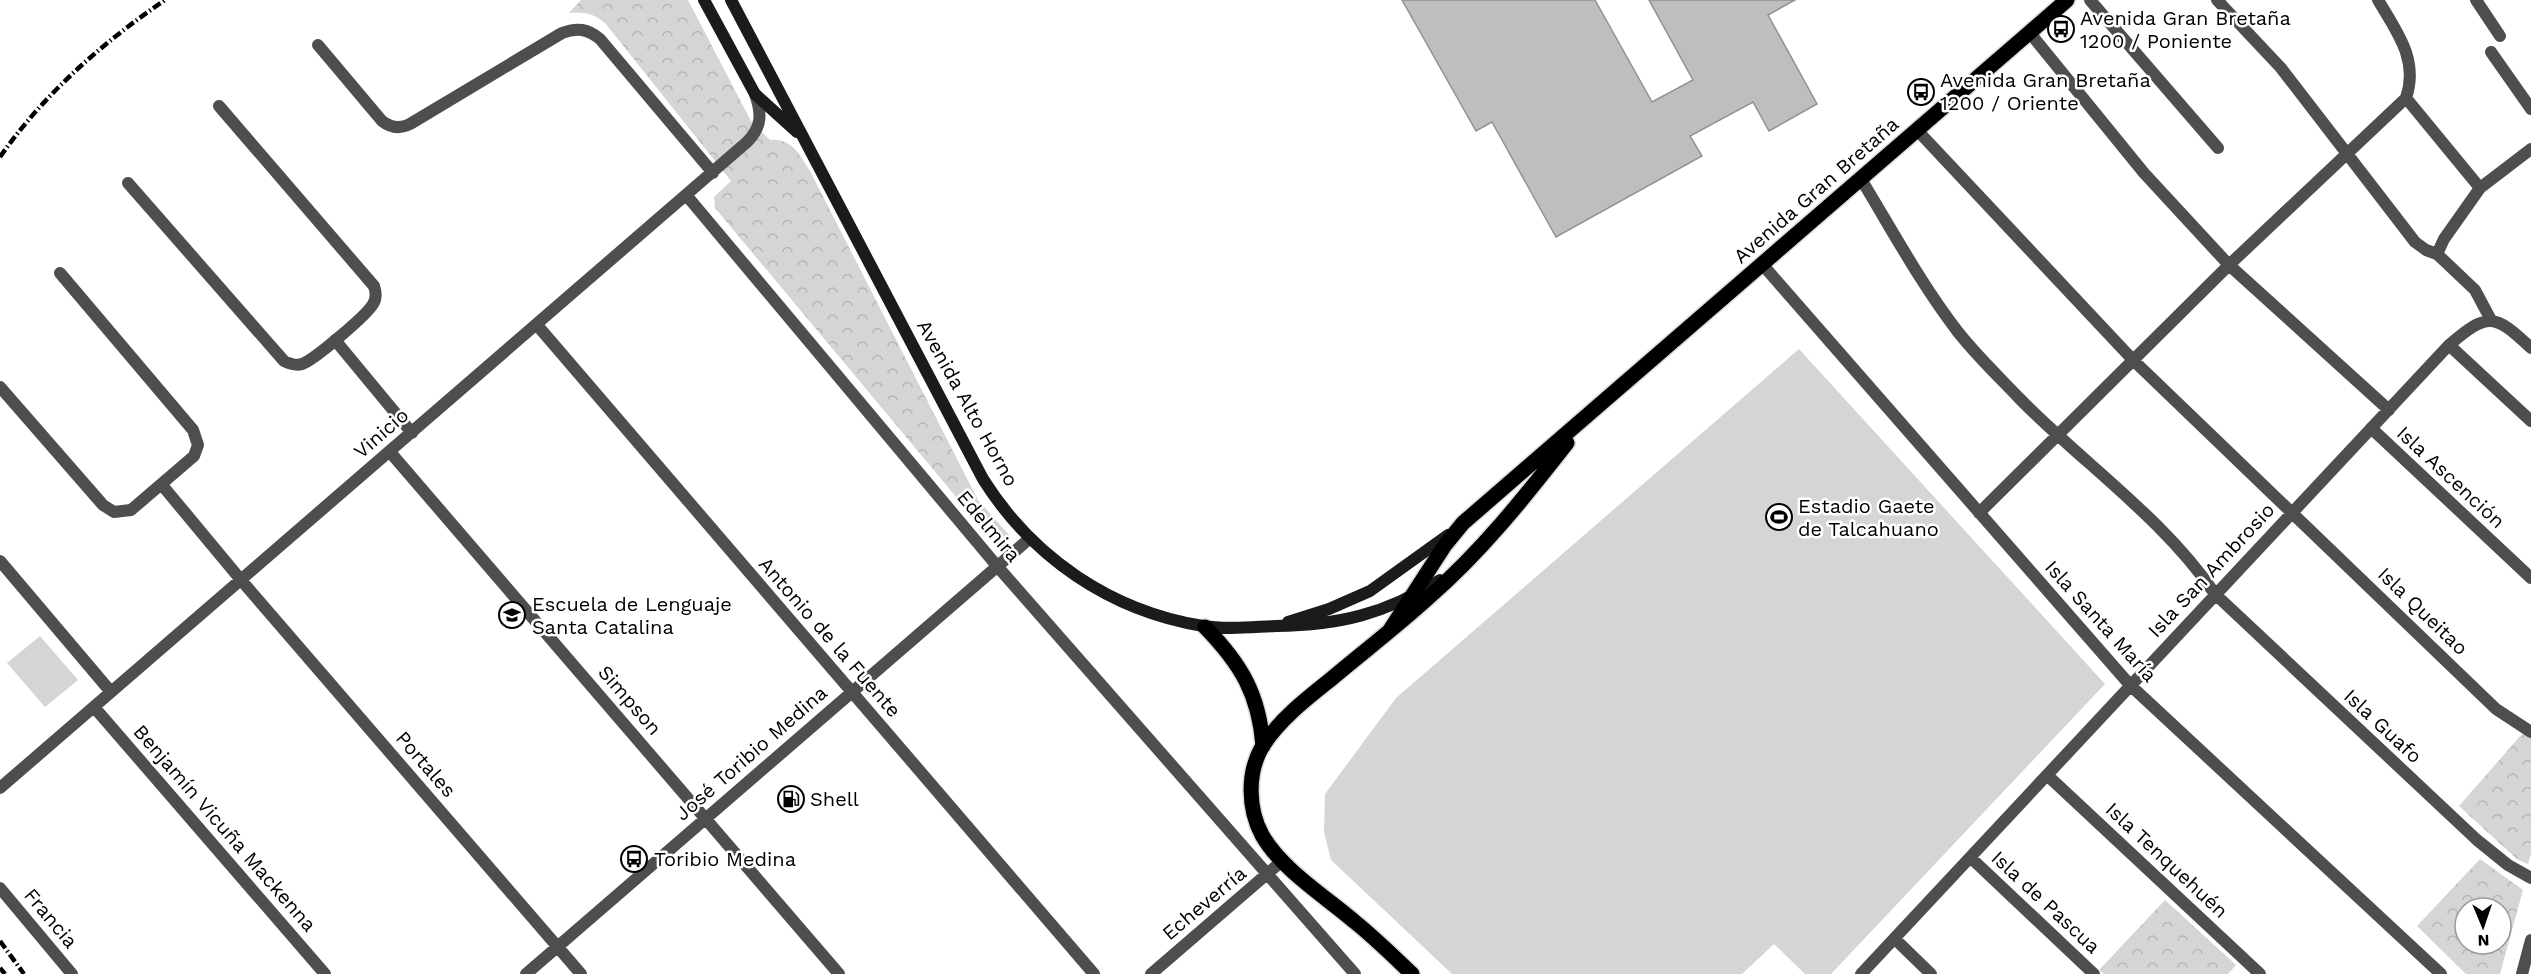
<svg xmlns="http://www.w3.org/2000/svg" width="2531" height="974" font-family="'Work Sans',sans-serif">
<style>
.forest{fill:url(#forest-crowns);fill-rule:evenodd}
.pitch{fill:#d5d5d5}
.building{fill:#bebebe;stroke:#929292;stroke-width:1.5}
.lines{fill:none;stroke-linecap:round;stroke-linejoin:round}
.primary-casing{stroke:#dbdbdb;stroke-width:18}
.street{stroke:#4e4e4e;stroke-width:12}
.secondary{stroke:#1b1b1b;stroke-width:12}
.primary{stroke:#000;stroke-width:15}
.rail{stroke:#000;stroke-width:4.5;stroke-dasharray:9 3 1.5 3;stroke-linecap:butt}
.labels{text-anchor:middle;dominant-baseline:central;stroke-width:5;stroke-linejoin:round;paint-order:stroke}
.poi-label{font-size:20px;fill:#000;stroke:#fff;text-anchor:start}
.street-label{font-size:20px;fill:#000;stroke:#fff}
</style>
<defs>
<pattern id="forest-crowns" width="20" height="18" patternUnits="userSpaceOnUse" patternTransform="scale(1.5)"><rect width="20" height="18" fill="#d5d5d5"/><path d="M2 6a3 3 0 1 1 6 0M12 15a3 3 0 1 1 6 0" fill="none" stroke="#b5b5b5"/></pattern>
</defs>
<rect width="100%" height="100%" fill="#fff"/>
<path class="forest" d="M 581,0 L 688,0 L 751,121 L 770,140 C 792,138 799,154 810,171 L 978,500 L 1009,535 L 997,546 L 715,208 L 714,197 L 731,181 L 605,23 C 593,13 585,12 569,13 Z
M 2522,734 L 2531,737 L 2531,854 L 2528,864 L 2518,860 L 2459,806 Z
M 2480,859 L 2523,890 L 2500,974 L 2466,974 L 2417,926 ZM 2465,908 L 2501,908 L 2501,944 L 2465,944 Z
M 2165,900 L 2236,965 L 2228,974 L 2104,974 L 2099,970 Z"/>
<path class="pitch" d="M 1799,349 L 2105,684 L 1831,974 L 1805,974 L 1774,944 L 1742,974 L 1452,974 L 1331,860 L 1324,832 L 1325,794 L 1396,698 Z
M 40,636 L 78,680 L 45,707 L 7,663 Z"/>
<path class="building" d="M 1402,0 L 1595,0 L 1652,102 L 1693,80 L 1649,0 L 1795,0 L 1768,15 L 1817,104 L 1769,131 L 1753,102 L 1690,136 L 1702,156 L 1556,237 L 1492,122 L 1476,131 Z"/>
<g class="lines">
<defs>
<path id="primary" d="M 1205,627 C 1241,664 1259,694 1263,746
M 1390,630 L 1445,545 L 1463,523 L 2067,0
M 1412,974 C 1393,956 1375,938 1355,922 C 1326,897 1281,869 1262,835 C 1248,809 1247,773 1262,747 C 1278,721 1306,699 1330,680 C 1362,653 1396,627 1428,598 C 1481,552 1524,498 1567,443"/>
</defs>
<use href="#primary" class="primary-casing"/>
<path class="street" d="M 2090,0 L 2218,148
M 2217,0 L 2281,68 L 2415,242 L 2426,250 L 2437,254 L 2475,290 L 2491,320
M 2476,0 L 2500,36
M 2030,33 L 2144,173 L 2229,265 L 2389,410
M 318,45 L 382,121 C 391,128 400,129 410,124 L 562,33 C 577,27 588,29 600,39 L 713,173
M 2491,52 L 2531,109
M 2406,98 L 2480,188
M 1917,130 L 2133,360 L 2496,709 L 2531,732
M 1861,179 C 1892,230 1921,284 1958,332 C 1977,356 1999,377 2020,399 C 2084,464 2163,518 2215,594 L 2477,840 L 2508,865 L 2531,878
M 128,183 L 284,361 C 290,364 296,366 302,364 C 314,360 367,315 373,304 C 377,298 376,292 374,286 L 219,106
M 687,196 L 997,566 L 1355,974
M 2437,254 L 2444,239 L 2480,188 L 2531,149
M 1762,264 L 2130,685 L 2441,974
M 537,325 L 1094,974
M 335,340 L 412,433
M 2449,345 L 2531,421
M 0,387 L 103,505 L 114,512 L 131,510 L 194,456 L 198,445 L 193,430 L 60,273
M 2371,428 L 2531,578
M 390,452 L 839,974
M 162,485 L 241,580 L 581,974
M 1979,513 L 2229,265 L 2406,98 C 2419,60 2397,32 2378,0
M 0,561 L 111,692
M 94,707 L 325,974
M 2047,775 L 2260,974
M 0,788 L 747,142 C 762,127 762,114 755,94
M 1971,858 L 2094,974
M 0,888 L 72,974
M 1895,939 L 1931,974
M 526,974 L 1029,539
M 1151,974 L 1282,861
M 1861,974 L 2449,345 C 2488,312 2494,313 2531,348
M 2522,974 L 2531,940"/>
<path class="secondary" d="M 704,0 L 755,94 L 797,132
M 731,0 L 983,479 C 1032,557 1110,611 1203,626 C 1227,630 1252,627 1276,626 C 1340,625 1385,614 1440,580
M 1288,622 L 1329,609 L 1370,591 L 1448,535"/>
<use href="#primary" class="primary"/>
<path class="rail" d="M 0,157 C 44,94 102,43 165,0
M 0,941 L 24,974
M 0,968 L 5,974"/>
</g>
<defs>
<symbol id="bus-ring" viewBox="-11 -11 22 22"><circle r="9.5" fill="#fff" stroke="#000" stroke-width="1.5"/><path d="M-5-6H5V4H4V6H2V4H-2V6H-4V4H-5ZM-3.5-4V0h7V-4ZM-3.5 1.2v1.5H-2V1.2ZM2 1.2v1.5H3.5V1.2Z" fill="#000"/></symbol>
<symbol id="stadium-ring" viewBox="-11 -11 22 22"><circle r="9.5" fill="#fff" stroke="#000" stroke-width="1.5"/><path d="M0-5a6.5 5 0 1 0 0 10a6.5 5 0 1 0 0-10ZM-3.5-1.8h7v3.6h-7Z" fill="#000"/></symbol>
<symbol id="school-ring" viewBox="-11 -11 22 22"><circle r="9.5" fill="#fff" stroke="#000" stroke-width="1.5"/><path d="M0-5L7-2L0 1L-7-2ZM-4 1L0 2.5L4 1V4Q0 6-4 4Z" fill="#000"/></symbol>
<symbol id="fuel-ring" viewBox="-11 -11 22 22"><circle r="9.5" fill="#fff" stroke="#000" stroke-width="1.5"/><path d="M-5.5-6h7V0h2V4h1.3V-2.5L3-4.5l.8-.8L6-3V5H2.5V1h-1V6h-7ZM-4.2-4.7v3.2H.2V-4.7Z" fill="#000"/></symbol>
</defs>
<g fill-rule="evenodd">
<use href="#bus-ring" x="2046" y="14" width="30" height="30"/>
<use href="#bus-ring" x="1906" y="77" width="30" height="30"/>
<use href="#stadium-ring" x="1764" y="502" width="30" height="30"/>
<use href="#school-ring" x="497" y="600" width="30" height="30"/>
<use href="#fuel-ring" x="776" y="784" width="30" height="30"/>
<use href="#bus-ring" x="619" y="844" width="30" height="30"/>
</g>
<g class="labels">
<g class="poi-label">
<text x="2080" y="18">Avenida Gran Bretaña<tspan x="2080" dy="23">1200 / Poniente</tspan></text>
<text x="1940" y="80">Avenida Gran Bretaña<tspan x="1940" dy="23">1200 / Oriente</tspan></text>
<text x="1798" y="506">Estadio Gaete<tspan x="1798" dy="23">de Talcahuano</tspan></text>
<text x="532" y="604">Escuela de Lenguaje<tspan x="532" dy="23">Santa Catalina</tspan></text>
<text x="810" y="799">Shell</text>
<text x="654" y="859">Toribio Medina</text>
</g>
<g class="street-label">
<text transform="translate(1816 190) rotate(-41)">Avenida Gran Bretaña</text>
<text transform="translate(968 403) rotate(61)">Avenida Alto Horno</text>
<text transform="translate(381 433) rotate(-41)">Vinicio</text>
<text transform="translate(2451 477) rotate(43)">Isla Ascención</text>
<text transform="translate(989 526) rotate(50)">Edelmira</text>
<text transform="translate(2211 570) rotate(-47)">Isla San Ambrosio</text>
<text transform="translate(2423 611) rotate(44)">Isla Queitao</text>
<text transform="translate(2101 621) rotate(48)">Isla Santa María</text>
<text transform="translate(830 637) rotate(49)">Antonio de la Fuente</text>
<text transform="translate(630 700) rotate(49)">Simpson</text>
<text transform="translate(2383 726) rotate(43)">Isla Guafo</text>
<text transform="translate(751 753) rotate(-41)">José Toribio Medina</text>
<text transform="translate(426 764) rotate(49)">Portales</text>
<text transform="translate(225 828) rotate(49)">Benjamín Vicuña Mackenna</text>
<text transform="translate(2167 860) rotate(43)">Isla Tenquehuén</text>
<text transform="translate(2046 902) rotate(43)">Isla de Pascua</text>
<text transform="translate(1204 903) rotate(-40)">Echeverría</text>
<text transform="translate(51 918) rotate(50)">Francia</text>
</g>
</g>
<g transform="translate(2483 926) rotate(178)"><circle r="28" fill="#ffffff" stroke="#999999" stroke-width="1.5"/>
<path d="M0-4.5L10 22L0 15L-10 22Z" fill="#000000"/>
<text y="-9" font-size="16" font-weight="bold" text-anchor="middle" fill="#000000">N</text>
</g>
</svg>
